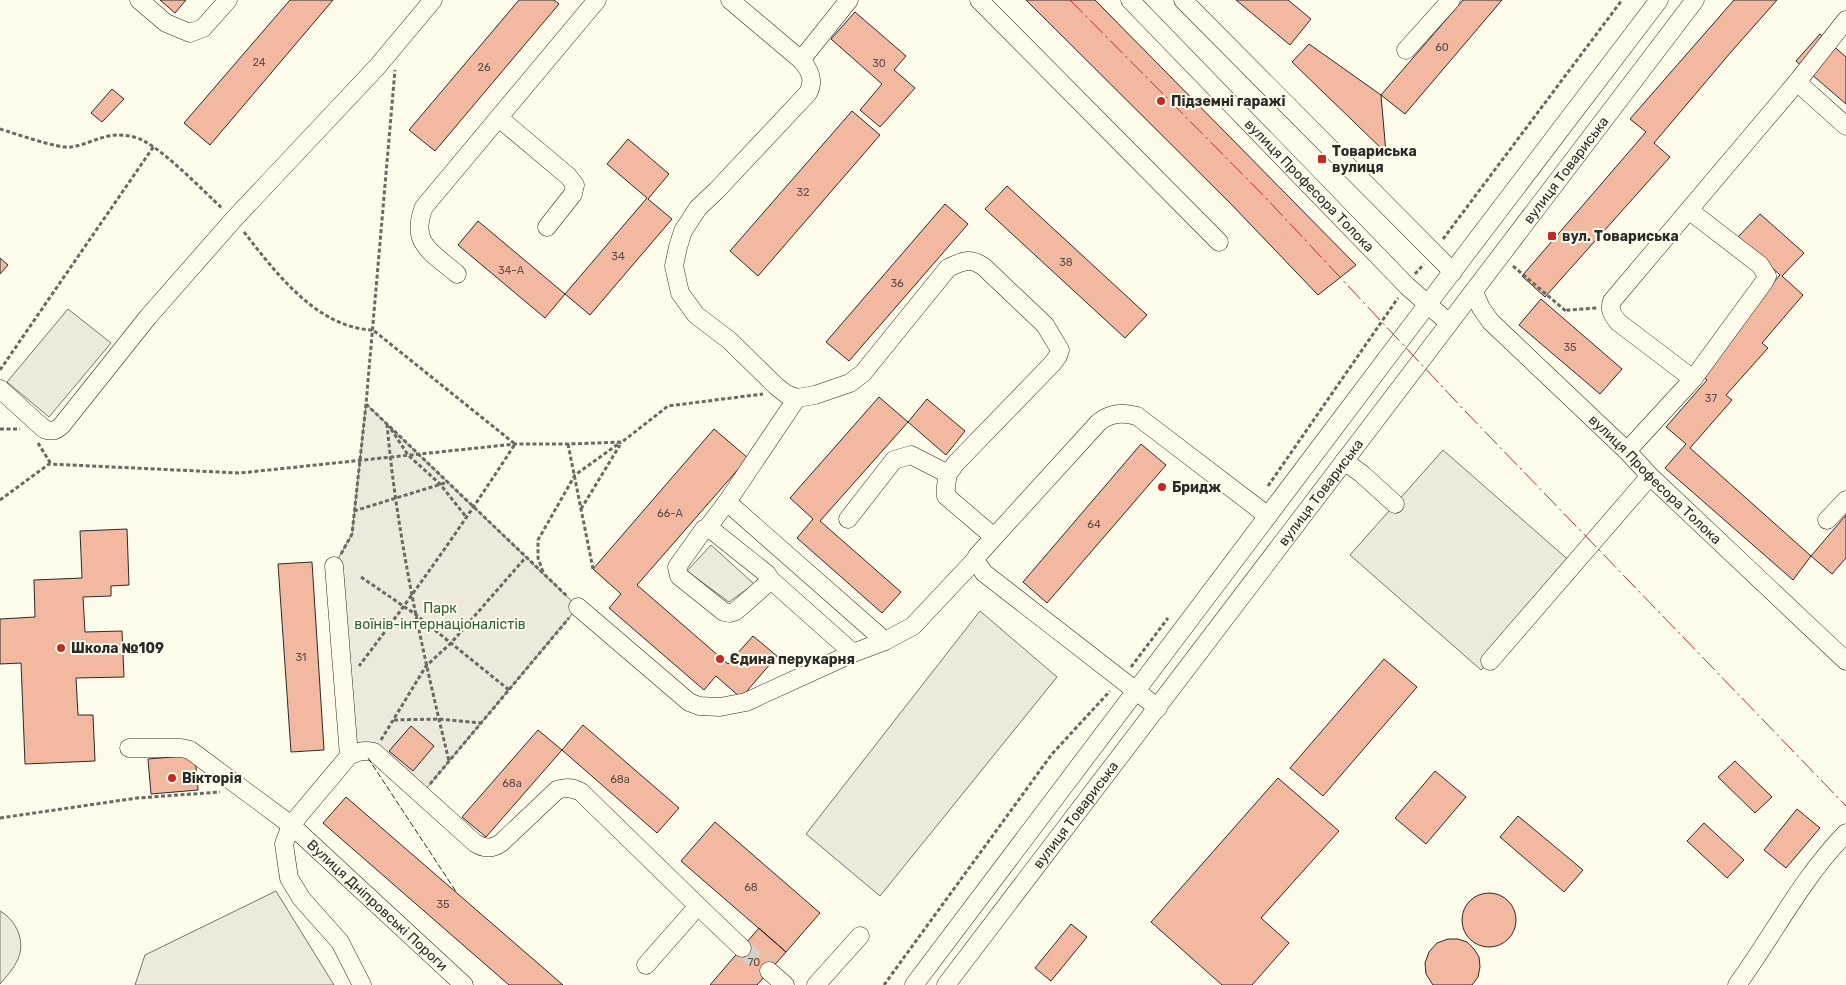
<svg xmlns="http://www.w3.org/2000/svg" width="1846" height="985" font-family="Rubik,sans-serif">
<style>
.green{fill:#ecebdb;stroke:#74746e}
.parking{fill:#eceadb;stroke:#74746e}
.building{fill:#f2b8a0;stroke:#2b2b2b}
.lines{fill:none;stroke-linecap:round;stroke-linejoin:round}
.minor-tunnel{stroke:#d3d1c4;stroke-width:18;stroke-dasharray:18 9;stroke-linecap:butt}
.minor-casing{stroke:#2b2b2b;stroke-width:19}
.path{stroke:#6a6964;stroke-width:3;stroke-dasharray:4 2.5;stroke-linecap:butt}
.minor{stroke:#fdfbea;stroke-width:18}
.fence{stroke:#2b2b2b;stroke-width:1;stroke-dasharray:6 2.5;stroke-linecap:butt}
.power{stroke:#c62828;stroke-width:1;stroke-dasharray:18 4 2.5 4;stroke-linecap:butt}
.poi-dot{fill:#c62828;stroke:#fdfbea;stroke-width:2}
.labels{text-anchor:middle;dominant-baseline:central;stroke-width:4;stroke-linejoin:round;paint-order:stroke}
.number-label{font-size:11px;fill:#5d4e48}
.poi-label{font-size:14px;font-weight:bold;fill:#2b2b2b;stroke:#fdfbea;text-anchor:start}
.street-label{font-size:14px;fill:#2b2b2b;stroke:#fdfbea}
.park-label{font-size:14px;fill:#34623c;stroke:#fdfbea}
</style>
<rect width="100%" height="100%" fill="#fdfbea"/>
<path class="green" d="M 68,309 L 111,343 L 49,417 L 7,382 Z
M 366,404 L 578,607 L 421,795 L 374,752 L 349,756 L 334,566 L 352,534 Z
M 711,545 L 754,584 L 729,602 L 687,571 Z
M 276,891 L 334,985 L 135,985 L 145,955 Z
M 0,911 C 16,920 26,941 18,959 C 14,968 7,976 0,984 Z"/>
<path class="parking" d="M 1443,450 L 1573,564 L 1481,670 L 1350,555 Z
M 980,611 L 1057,677 L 880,896 L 806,834 Z"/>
<path class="building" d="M 160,0 L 186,0 L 175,13 Z
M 290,0 L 333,0 L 210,145 L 184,123 Z
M 519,0 L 554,0 L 559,4 L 435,151 L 409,130 Z
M 1026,0 L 1095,0 L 1356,265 L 1318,295 L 1229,202 Z
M 1236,0 L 1288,0 L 1311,19 L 1290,45 Z
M 1463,0 L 1502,0 L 1405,114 L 1381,95 Z
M 1734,0 L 1777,0 L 1731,52 L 1654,143 L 1670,157 L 1545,297 L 1522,276 L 1646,132 L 1630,119 Z
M 855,12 L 906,56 L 894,70 L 915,88 L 880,127 L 860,110 L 882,84 L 831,39 Z
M 1820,34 L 1846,57 L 1846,104 L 1796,61 Z
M 1309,44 L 1381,95 L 1386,153 L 1292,62 Z
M 112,89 L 124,99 L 102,122 L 91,113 Z
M 852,111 L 880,135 L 758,276 L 730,251 Z
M 628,139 L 669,174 L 648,199 L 672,219 L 590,315 L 565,294 L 647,198 L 607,164 Z
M 1007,186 L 1147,315 L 1125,338 L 985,209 Z
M 945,204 L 968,224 L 849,361 L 826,342 Z
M 1760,214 L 1804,253 L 1782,276 L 1803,295 L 1762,343 L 1768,348 L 1726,395 L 1732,400 L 1690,448 L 1811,556 L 1793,580 L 1665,468 L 1686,444 L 1666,427 L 1707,380 L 1701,375 L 1741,328 L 1736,324 L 1780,275 L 1738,237 Z
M 478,221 L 565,294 L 545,318 L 458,245 Z
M 0,258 L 8,265 L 0,274 Z
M 1541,299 L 1622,369 L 1600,394 L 1519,325 Z
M 879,397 L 908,422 L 820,521 L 901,592 L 882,613 L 797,538 L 813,519 L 790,498 Z
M 927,399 L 965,431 L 946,455 L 908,422 Z
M 714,429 L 748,458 L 637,585 L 728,664 L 753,636 L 777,656 L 741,698 L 716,676 L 704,690 L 609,608 L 621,594 L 593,569 Z
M 1141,444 L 1166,465 L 1047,603 L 1023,582 Z
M 1846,515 L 1846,558 L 1832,574 L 1811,556 Z
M 127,529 L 129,585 L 111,586 L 111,596 L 83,597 L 85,632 L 122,631 L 124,677 L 76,678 L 78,715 L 93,715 L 95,761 L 25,764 L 21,663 L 0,664 L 0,619 L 35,617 L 34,580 L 82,578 L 80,531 Z
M 312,562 L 324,750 L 291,752 L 278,564 Z
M 1384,659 L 1417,687 L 1323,796 L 1290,768 Z
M 583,725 L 679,808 L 657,833 L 562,750 Z
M 411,726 L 434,746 L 413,771 L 389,751 Z
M 538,730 L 562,750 L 486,837 L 462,817 Z
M 195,755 L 198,790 L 151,794 L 148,759 Z
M 1735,761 L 1772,797 L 1755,813 L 1718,777 Z
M 1435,771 L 1466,797 L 1426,844 L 1395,818 Z
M 1278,778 L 1339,831 L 1261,918 L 1289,943 L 1252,985 L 1222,985 L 1151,922 Z
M 346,797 L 563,985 L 509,985 L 323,823 Z
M 1797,809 L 1820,828 L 1786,868 L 1764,850 Z
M 1518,816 L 1583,870 L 1564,892 L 1500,837 Z
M 715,822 L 820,913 L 786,952 L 681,861 Z
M 1704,823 L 1744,860 L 1727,878 L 1687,841 Z
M1462 920a27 27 0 1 1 54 0a27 27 0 1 1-54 0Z
M 1071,924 L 1087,937 L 1051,981 L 1035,968 Z
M 759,928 L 786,952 L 757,985 L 710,985 Z
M 1448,939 L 1458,939 L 1467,942 L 1474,949 L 1479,957 L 1480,967 L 1478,977 L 1472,985 L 1433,985 L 1426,974 L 1425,963 L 1429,952 L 1437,943 Z"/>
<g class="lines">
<path class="minor-tunnel" d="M 742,948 L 769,971"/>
<defs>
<g id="minor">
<path d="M 139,0 L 166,23 L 190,33 L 203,28 L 228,0"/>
<path d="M 730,0 L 801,60 C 810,70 815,80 808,93 L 717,190 L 698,208 L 683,231 L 678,247 L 674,266 L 680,293 L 696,315 L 729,340 L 776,386 L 786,394 L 797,398 L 815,395 L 850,383 L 863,373 L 948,268 C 963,261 970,257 984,267 L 1045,325 L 1060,350 L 1058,356 L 1052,364 L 956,463 L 948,474 L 946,486 L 946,496 L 994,537"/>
<path d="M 979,0 L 1219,242"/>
<path id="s1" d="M 1130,0 L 1407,286 L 1449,323"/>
<path d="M 1183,0 L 1453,272"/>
<path d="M 1406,50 L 1451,0"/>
<path d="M 801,60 L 849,0"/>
<path d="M 1797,82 L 1846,126"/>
<path d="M 499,118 L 568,176 L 575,185 L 573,194 L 547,227"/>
<path d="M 1690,211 L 1760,265 L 1767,276 L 1764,282 L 1693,379"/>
<path d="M 457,274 C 433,253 409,244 424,207 L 597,0"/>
<path id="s2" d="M 1474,292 L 1481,308 L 1491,322 L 1627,451 L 1650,476 L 1846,661"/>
<path d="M 0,389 L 44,429 C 52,432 56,431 62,425 L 148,317 L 234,219 L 377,67 L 433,0"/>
<path d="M 1627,451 L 1693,379 L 1618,322 C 1612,314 1609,310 1612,301 L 1797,82 L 1846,20"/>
<path d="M 1344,461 L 1362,474 L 1395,504"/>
<path d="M 727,502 L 885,641"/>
<path d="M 848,519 L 894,460 L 911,455 L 948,474"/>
<path d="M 1827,520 L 1846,500"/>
<path d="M 708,527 L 727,502 L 797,398"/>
<path d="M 334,566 L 349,756"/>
<path d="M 771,580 L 767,574 L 708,527 L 704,529 L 677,567 L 679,576 L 724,612 L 730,613 L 736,611 L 771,580 L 853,653"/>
<path d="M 578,607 L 689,702 L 699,706 L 720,707 L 746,702 L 853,653 L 885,641 L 913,626 L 975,560"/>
<path d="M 1490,661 L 1650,476"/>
<path d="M 1158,708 L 984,573 L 975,560 L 977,556 L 1099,422 C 1111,413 1122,412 1137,416 L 1268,516"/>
<path id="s3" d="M 129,748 L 181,748 L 190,750 L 291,825 L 464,985"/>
<path d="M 698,906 L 742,948"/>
<path d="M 769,971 L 785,985"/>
<path d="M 362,985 L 340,942 L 301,898 L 289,878 L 284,844 L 291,825 L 349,756 C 358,751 364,750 374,752 L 475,843 C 485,849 492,849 501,843 L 557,790 C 565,787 574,788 581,792 L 698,906 L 646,965"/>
<path d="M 816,985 L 860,936"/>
<path d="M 914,985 L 1427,305 L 1659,0"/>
<path id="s4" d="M 946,985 L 1695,0"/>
<path d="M 1737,985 C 1774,934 1802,878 1846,833"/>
</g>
</defs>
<use href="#minor" class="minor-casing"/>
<path class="path" d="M 0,129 C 14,133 58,149 71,147 C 95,143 107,130 134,137 C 157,142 203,191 223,209
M 244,232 C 276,273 317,328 373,330 L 515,444 C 466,520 414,594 359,666
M 1443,239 L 1622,0
M 1513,266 L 1567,312 L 1568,310 L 1597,308
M 1415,274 L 1424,264
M 0,370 L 154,146
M 366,404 L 568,597
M 387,424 C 397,537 422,650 449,761
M 0,429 L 20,429
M 391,429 L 408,455 L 440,484 L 467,518
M 38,443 L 51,464
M 568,444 L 593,569
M 1268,486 L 1398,298
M 0,500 L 49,464 L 240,473 L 515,444 L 568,444 L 622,442 L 668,406 L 763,394
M 581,509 L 620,445
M 354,511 L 448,482
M 341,554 L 352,534 L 366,404 L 395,70
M 543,572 L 538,558 L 538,540 L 575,475 L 621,442
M 361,577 L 415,614 L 509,690
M 1131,667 L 1168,618
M 394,720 L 439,719 L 481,723
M 381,740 L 426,666 L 451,643 L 526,557
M 430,784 L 569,618
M 0,818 L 137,798 L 220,792
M 884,985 L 1052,754 L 1110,691"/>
<use href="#minor" class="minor"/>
<path class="fence" d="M 368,758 L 457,893"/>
<path class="power" d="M 1070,0 L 1265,197 L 1466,412 L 1846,806"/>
</g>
<g class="poi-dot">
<circle cx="1161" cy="101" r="5"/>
<rect x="1317" y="154" width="10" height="10" rx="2.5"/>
<rect x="1547" y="231" width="10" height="10" rx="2.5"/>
<circle cx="1162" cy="487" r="5"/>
<circle cx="61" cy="648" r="5"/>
<circle cx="720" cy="659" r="5"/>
<circle cx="172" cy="778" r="5"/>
</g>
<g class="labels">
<g class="number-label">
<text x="1442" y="47">60</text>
<text x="259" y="62">24</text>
<text x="879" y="63">30</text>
<text x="484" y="67">26</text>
<text x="803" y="192">32</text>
<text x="618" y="256">34</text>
<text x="1066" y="262">38</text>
<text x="511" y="270">34-А</text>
<text x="897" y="283">36</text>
<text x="1570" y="347">35</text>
<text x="1711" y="398">37</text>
<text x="670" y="513">66-А</text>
<text x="1094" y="524">64</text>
<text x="301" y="657">31</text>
<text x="620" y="779">68а</text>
<text x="512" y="783">68а</text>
<text x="751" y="887">68</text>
<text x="443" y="904">35</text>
<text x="754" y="962">70</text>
</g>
<g class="poi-label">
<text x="1171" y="101">Підземні гаражі</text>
<text x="1332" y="151">Товариська<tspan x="1332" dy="16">вулиця</tspan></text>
<text x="1562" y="236">вул. Товариська</text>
<text x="1172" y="487">Бридж</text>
<text x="71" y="648">Школа №109</text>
<text x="730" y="659">Єдина перукарня</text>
<text x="182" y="778">Вікторія</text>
</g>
<g class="street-label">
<text stroke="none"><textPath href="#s4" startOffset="1024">вулиця Товариська</textPath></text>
<text stroke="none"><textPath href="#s1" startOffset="258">вулиця Професора Толока</textPath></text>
<text stroke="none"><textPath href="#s2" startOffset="262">вулиця Професора Толока</textPath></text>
<text stroke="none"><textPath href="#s4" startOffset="619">вулиця Товариська</textPath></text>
<text stroke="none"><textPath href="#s4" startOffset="214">вулиця Товариська</textPath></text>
<text stroke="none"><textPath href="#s3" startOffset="305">Вулиця Дніпровські Пороги</textPath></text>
</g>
<g class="park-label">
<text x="440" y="608">Парк<tspan x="440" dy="16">воїнів-інтернаціоналістів</tspan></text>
</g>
</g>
</svg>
